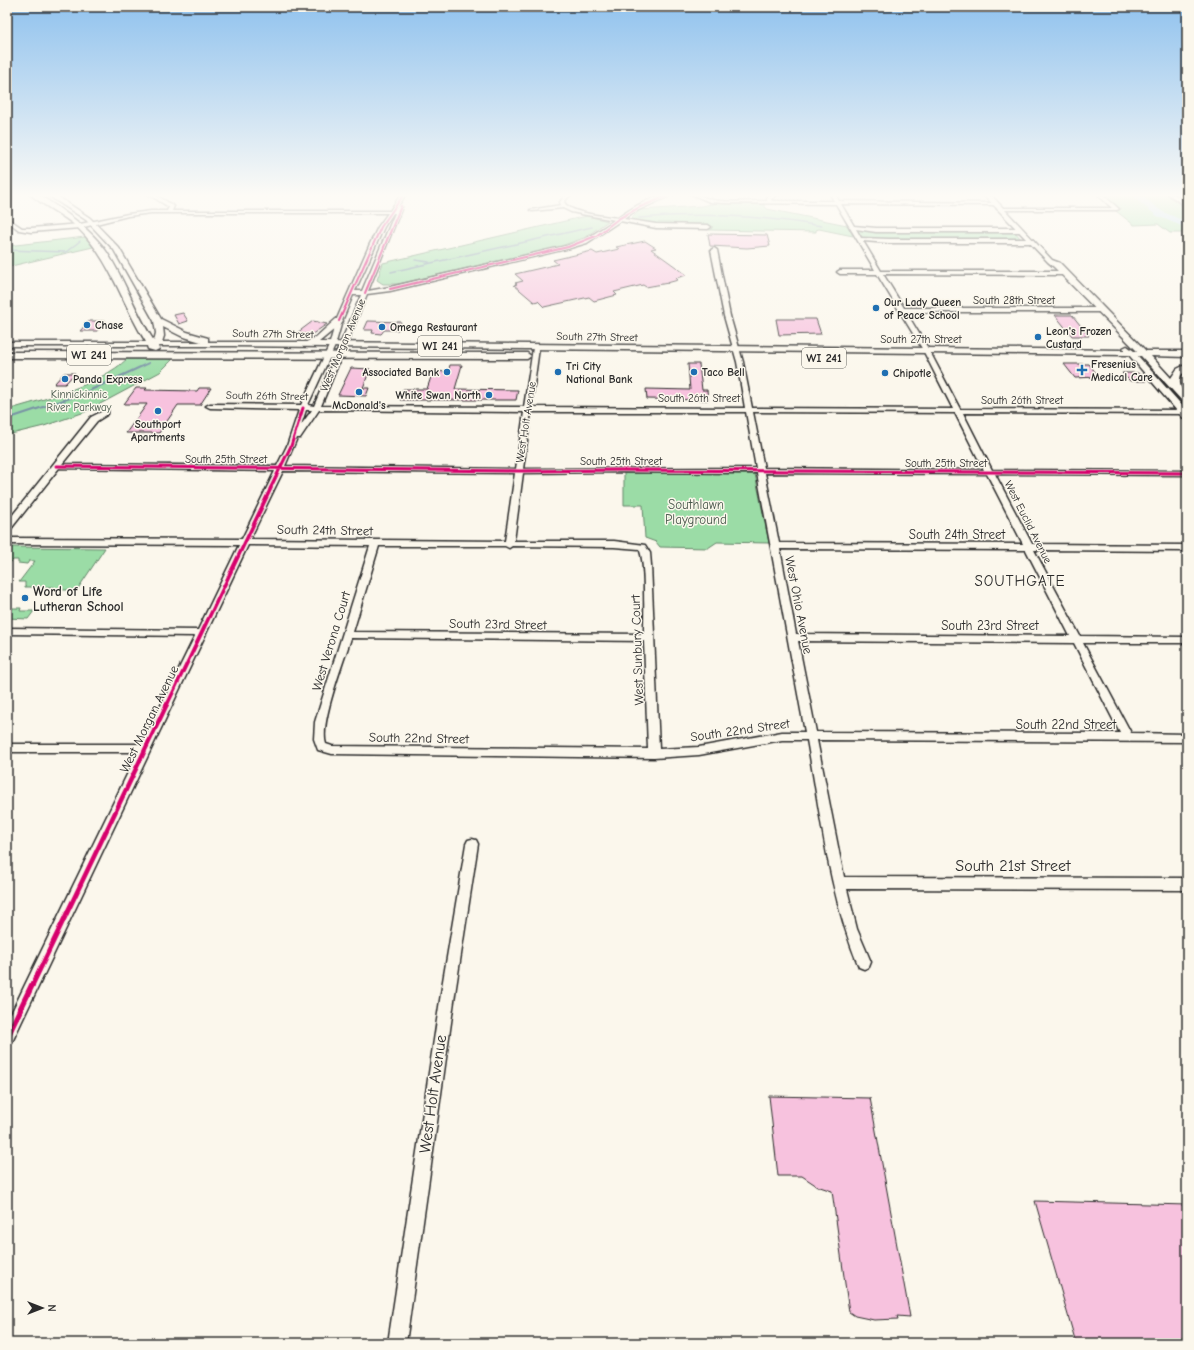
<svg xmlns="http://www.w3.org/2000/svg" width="1194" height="1350" font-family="'Comic Neue',sans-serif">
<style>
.green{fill:#9bdca6;stroke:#638468}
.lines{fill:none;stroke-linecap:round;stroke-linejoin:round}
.stream-far1{stroke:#7892a5;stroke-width:1.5}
.stream{stroke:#7892a5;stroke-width:2}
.river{fill:#acd6f7;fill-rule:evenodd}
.building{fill:#f7c2de;stroke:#2b2b2b}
.minor-casing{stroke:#2b2b2b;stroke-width:3}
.major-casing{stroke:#2b2b2b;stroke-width:3}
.minor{fill:#fbf7ec;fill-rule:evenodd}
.major{fill:#fbf7ec;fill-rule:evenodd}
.cycleway-far4-casing{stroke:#fbf7ec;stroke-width:3.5}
.cycleway-far3-casing{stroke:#fbf7ec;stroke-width:4.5}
.cycleway-far2-casing{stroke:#fbf7ec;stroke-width:6}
.cycleway-far1-casing{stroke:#fbf7ec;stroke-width:7}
.cycleway-casing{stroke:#fbf7ec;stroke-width:8}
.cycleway-far4{stroke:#d6006c;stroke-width:2}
.cycleway-far3{stroke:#d6006c;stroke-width:3}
.cycleway-far2{stroke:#d6006c;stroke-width:3.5}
.cycleway-far1{stroke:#d6006c;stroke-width:4.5}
.cycleway{stroke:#d6006c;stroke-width:6}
.poi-dot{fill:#1f6fb2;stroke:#fbf7ec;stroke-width:1.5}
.labels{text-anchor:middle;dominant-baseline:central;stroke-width:3;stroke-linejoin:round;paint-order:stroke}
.far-street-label{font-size:11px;fill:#2b2b2b;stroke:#fbf7ec}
.far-poi-label{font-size:11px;font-weight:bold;fill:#2b2b2b;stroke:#fbf7ec;text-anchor:start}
.far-park-label{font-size:11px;fill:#47574a;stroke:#fbf7ec}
.shield{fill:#fbf7ec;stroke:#696865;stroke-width:1}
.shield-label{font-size:12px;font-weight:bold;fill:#2b2b2b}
.park-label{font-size:13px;fill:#47574a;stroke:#fbf7ec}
.street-label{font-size:13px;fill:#2b2b2b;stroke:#fbf7ec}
.poi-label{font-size:13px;font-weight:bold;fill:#2b2b2b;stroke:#fbf7ec;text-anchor:start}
.quarter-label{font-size:15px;letter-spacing:1px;fill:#2b2b2b;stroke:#fbf7ec}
.near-street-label{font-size:16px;fill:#2b2b2b;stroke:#fbf7ec}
</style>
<rect width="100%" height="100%" fill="#fbf7ec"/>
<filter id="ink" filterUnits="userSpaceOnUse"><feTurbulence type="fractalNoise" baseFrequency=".025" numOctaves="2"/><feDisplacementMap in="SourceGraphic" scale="8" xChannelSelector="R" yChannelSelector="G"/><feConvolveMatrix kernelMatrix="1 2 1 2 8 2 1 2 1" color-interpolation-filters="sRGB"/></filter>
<g filter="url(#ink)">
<path class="green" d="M 1103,194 L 1166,194 L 1187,210 L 1187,233 L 1170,233 L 1158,224 L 1134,225 L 1116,211 L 1120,209 Z
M 718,203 L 763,204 L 767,209 L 847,225 L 853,236 L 819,229 L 816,230 L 816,232 L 709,230 L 707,226 L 662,225 L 629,220 L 640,210 L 701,206 Z
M 587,216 L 608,221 L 584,238 L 561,246 L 398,284 L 383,284 L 377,280 L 383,263 Z
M 857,229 L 875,231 L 1014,231 L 1022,240 L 887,239 L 862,237 Z
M 85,237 L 93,247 L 7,267 L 7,246 Z
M 127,359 L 173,359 L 160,372 L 85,412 L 44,426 L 7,435 L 7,410 C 45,399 99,385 127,359 Z
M 624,473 L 755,474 L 769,543 L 717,542 L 708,548 L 660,547 L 656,542 L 645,538 L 643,505 L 624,505 Z
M 7,547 L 105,548 L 77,590 L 56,590 L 54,587 L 25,587 L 25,582 L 19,582 L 35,561 L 29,561 L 27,564 L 18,563 L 18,560 L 13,560 L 7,566 Z
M 7,608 L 21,608 L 20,611 L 34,611 L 28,619 L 7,618 Z"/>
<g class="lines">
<path class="stream-far1" d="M 639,218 C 701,212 761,216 822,226
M 7,250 L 66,252 L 80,241
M 415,260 L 429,262
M 391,272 L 592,227"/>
<path class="stream" d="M 7,419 L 82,394 L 149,363"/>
<path class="river" d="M 1129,194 L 1139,194 L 1163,212 L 1187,222 L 1187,228 L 1157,216 Z"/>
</g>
<path class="building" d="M 708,234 L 767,235 L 770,246 L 747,248 L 710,246 Z
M 645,241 L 656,248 L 651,249 L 687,275 L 676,278 L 678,280 L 667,283 L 668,283 L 646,287 L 643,285 L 614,292 L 617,295 L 594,301 L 589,297 L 544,307 L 538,301 L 534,302 L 514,285 L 517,284 L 515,283 L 523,281 L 515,274 L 558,264 L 553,260 L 592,251 L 597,254 L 619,249 L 616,247 Z
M 183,313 L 188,321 L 179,324 L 174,315 Z
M 1055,315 L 1072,315 L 1089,336 L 1072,336 Z
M 776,319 L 816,319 L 821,334 L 779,335 Z
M 89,321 L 106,321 L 97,331 L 80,331 Z
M 313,321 L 327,324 L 311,335 L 297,333 Z
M 368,321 L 401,322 L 398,330 L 384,330 L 382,333 L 381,334 L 372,333 L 373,330 L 364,330 Z
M 688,364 L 699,364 L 702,390 L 707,390 L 708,400 L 647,399 L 646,389 L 690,390 Z
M 1064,364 L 1089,364 L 1099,377 L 1075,378 Z
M 450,365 L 462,365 L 455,389 L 518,390 L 516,400 L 400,400 L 403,389 L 427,389 L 433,371 L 448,372 Z
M 351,368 L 370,369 L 363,388 L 369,388 L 366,396 L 338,395 Z
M 64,373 L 75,373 L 65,384 L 54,384 Z
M 1122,373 L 1138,373 L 1146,381 L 1130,381 Z
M 136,388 L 147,388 L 145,390 L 197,391 L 199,388 L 211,388 L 200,405 L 178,405 L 159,433 L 126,433 L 147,404 L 124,404 Z
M 769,1096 L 870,1098 L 910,1317 L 897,1316 L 898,1319 L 874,1320 L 855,1316 L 849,1312 L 832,1191 L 817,1186 L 802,1176 L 778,1176 Z
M 1035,1201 L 1187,1205 L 1187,1343 L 1076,1343 Z"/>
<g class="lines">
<defs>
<path id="minor" d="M 148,194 L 154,194 L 174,206 L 172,211 L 390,211 L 401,194 L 406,194 L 395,211 L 398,206 L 402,207 L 368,291 L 390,287 L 567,246 L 583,241 L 615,220 L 581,214 L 571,212 L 563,208 L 532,211 L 530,210 L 561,205 L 560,202 L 566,194 L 571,194 L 564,202 C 570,214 606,216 618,218 C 633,207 655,194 674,194 L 632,213 L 624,219 L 656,224 L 708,225 L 711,227 L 708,229 L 656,228 L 620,221 L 587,243 L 570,248 L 390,291 L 367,294 L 321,406 L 524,407 L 533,348 L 536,346 L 539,348 L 531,407 L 745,408 L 737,362 L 724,316 L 711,250 L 714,248 L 717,250 L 730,316 L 743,362 L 752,408 L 953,409 L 923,350 L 877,274 L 840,274 L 837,272 L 840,270 L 875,270 L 836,204 L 725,203 L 710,202 L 691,194 C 699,194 705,198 713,200 C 730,203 750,201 767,201 L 767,197 L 773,194 L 779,194 L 771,199 L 772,201 L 834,201 L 830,194 L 835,194 L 839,201 L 997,203 L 995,205 L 841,204 L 854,226 L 876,228 L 1020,228 L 1023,230 L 1020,232 L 876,232 L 856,229 L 861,238 L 889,239 L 1031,239 L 1034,241 L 1031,243 L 889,243 L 863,241 L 881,271 L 1065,271 L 1068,273 L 1065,275 L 883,274 L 904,308 L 1102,308 L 1105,310 L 1102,312 L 906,312 L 929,350 L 960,409 L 1187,410 L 1187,414 L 963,413 L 992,470 L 1187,471 L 1187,475 L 995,474 L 1032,544 L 1187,545 L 1187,551 L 1034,550 L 1080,636 L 1187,637 L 1187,643 L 1083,643 L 1131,733 L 1187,734 L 1187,742 L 817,740 L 844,877 L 1187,878 L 1187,890 L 847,889 L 857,929 L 871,962 L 869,967 L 864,969 L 859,967 C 829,895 821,816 807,740 L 782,740 L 699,755 L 654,758 L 332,754 L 318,750 L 314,739 L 315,722 L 370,546 L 248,545 L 12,1042 L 7,1044 L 7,1022 L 138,752 L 7,752 L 7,744 L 142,744 L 195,636 L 7,634 L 7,628 L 198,630 L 239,545 L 7,544 L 7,538 L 242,539 L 275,471 L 59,468 L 10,530 L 7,531 L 7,522 L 91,417 L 105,410 L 108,410 L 108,414 L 97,421 L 62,464 L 277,466 L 287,446 L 299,410 L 210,408 L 206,406 L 210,404 L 301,405 L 329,346 L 336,321 L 369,246 L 378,227 L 388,213 L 151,213 L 128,216 L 80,228 L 31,232 L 19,230 L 7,221 L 7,218 L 22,228 L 31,228 L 80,224 L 128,214 L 151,211 L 167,211 L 169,207 ZM 393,213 L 395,213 L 362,291 L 355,291 L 384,227 ZM 353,295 L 361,295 L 314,406 L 308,405 L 335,346 L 342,321 ZM 306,410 L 312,410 L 301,425 ZM 319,410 L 524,412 L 516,469 L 285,466 L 297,438 L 300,438 ZM 531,412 L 746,412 L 756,468 L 523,469 ZM 753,412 L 955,413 L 984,470 L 764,468 ZM 283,471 L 515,473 L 505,541 L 250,539 ZM 621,472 L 757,473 L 805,732 L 782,732 L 699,747 L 659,749 L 651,565 L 650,553 L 645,545 L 614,541 L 514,541 L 523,473 ZM 765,473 L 987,474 L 1023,544 L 779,543 ZM 379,546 L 505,546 L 509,548 L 512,546 L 614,547 L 639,549 C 646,560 644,618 644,634 L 353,632 ZM 780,549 L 1026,550 L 1070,636 L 796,634 ZM 351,638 L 644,641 L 648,749 L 332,746 L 326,744 C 319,724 344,661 351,638 ZM 798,641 L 1074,643 L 1120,733 L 816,732 Z
M 1097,194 L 1102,194 L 1119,209 L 1117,210 L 999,210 L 997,209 L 999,208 L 1112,208 Z
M 1168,194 L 1174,194 L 1187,204 L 1187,207 Z
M 472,839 L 476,840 L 478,844 L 456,987 L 406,1343 L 388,1343 L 442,987 L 466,844 L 468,840 Z"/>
<path id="major" d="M 30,194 L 38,194 C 63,211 88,226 106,251 C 125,279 135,313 154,341 L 156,333 L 154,321 L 114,250 L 86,220 L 46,194 L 54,194 L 90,218 L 119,248 L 161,319 L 187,332 L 208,338 L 208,342 L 306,342 L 316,337 L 336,319 L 339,319 L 343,321 L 342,323 L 319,342 L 1125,350 L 1123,348 L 1127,346 L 1134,351 L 1137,351 L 1054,267 L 1048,262 L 983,194 L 990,194 L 1052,260 L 1060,263 L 1146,351 L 1187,351 L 1187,357 L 1151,356 L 1171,378 L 1177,369 L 1187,364 L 1187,370 L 1181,375 C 1178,384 1181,389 1187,396 L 1187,404 L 1184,403 L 1141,356 L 1138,356 L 1187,411 L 1187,420 L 1184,419 L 1129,355 L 232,346 L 158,346 L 159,349 L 155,351 L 148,349 L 147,346 L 7,346 L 7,342 L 146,342 C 122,304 111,260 78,228 C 64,215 45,207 30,194 ZM 163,327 L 181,336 L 201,342 L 162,342 L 164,336 Z
M 7,352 L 527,353 L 531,356 L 527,359 L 7,358 Z"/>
</defs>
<use href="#minor" class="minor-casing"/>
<use href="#major" class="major-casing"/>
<use href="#minor" class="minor"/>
<use href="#major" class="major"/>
<defs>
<path id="cycleway-far4" d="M 390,289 L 568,247 L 596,236 L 618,219 L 640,207 L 672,194
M 365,293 L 401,206
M 339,321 L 381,227 L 404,194"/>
<path id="cycleway-far3" d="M 56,466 L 519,471 L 621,470 L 1187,473
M 270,489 L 291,446 L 303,408"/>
<path id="cycleway-far2" d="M 167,705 L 271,488"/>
<path id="cycleway-far1" d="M 32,986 L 167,704"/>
<path id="cycleway" d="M 7,1037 L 32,985"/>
</defs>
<use href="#cycleway-far4" class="cycleway-far4-casing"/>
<use href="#cycleway-far3" class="cycleway-far3-casing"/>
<use href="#cycleway-far2" class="cycleway-far2-casing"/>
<use href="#cycleway-far1" class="cycleway-far1-casing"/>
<use href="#cycleway" class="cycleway-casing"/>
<use href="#cycleway-far4" class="cycleway-far4"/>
<use href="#cycleway-far3" class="cycleway-far3"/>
<use href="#cycleway-far2" class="cycleway-far2"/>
<use href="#cycleway-far1" class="cycleway-far1"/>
<use href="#cycleway" class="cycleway"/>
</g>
</g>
<linearGradient id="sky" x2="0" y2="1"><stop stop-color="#90c2ee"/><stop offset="0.51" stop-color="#fdfbf6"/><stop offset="1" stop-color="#fdfbf6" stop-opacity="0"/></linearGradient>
<rect width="1194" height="383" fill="url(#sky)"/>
<g class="poi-dot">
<circle cx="876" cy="308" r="4"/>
<circle cx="87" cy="325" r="4"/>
<circle cx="382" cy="327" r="4"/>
<circle cx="1038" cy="337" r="4"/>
<path d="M1080 364h4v4h4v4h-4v4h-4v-4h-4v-4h4z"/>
<circle cx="447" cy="372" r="4"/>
<circle cx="558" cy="372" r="4"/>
<circle cx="694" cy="372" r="4"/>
<circle cx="885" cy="373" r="4"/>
<circle cx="65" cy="379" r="4"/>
<circle cx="359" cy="392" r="4"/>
<circle cx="489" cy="395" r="4"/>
<circle cx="158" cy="411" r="4"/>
<circle cx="25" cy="598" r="4"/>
</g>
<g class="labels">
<g class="far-street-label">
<text x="1014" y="300">South 28th Street</text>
<text transform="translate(273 334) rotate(1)">South 27th Street</text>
<text transform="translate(597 337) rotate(1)">South 27th Street</text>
<text x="921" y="339">South 27th Street</text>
<text transform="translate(343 345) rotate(-67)">West Morgan Avenue</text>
<text transform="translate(267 396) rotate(1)">South 26th Street</text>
<text x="699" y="398">South 26th Street</text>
<text x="1022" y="400">South 26th Street</text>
<text transform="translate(526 422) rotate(-81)">West Holt Avenue</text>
<text x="226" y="459">South 25th Street</text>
<text x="621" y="461">South 25th Street</text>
<text x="946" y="463">South 25th Street</text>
<text transform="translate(1028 522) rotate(63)">West Euclid Avenue</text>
</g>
<g class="far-poi-label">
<text x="884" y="302">Our Lady Queen<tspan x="884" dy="13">of Peace School</tspan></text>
<text x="95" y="325">Chase</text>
<text x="390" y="327">Omega Restaurant</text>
<text x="1046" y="331">Leon's Frozen<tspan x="1046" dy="13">Custard</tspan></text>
<text x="1091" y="364">Fresenius<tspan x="1091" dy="13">Medical Care</tspan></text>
<text x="566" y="366">Tri City<tspan x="566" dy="13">National Bank</tspan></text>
<text x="439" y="372" text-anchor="end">Associated Bank</text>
<text x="702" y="372">Taco Bell</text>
<text x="893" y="373">Chipotle</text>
<text x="73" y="379">Panda Express</text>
<text x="481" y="395" text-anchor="end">White Swan North</text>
<text x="359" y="405" text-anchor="middle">McDonald's</text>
<text x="158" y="424" text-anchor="middle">Southport<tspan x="158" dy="13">Apartments</tspan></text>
</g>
<g class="far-park-label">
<text x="79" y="394">Kinnickinnic<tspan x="79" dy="13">River Parkway</tspan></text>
</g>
<g class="shield">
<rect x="418" y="336" width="44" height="20" rx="3"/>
<rect x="67" y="345" width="44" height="20" rx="3"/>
<rect x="802" y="348" width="44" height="20" rx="3"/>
</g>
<g class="shield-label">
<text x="440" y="346">WI 241</text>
<text x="89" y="355">WI 241</text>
<text x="824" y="358">WI 241</text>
</g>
<g class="park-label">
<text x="696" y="504">Southlawn<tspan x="696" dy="15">Playground</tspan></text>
</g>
<g class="street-label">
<text transform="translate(325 530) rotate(1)">South 24th Street</text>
<text x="957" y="534">South 24th Street</text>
<text transform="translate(799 605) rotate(79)">West Ohio Avenue</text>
<text transform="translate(498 624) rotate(1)">South 23rd Street</text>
<text x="990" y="625">South 23rd Street</text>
<text transform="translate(331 641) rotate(-73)">West Verona Court</text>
<text transform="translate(637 650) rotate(-92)">West Sunbury Court</text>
<text transform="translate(149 719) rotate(-64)">West Morgan Avenue</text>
<text x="1066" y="724">South 22nd Street</text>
<text transform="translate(740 730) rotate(-8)">South 22nd Street</text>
<text transform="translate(419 738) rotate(1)">South 22nd Street</text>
</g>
<g class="poi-label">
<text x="33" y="591">Word of Life<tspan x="33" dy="15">Lutheran School</tspan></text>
</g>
<g class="quarter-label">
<text x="1020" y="581">SOUTHGATE</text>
</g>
<g class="near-street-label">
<text x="1013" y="866">South 21st Street</text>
<text transform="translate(433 1094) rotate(-82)">West Holt Avenue</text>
</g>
</g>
<rect width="1194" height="1350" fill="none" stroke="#fbf7ec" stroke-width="24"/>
<rect x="12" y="12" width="1170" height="1326" fill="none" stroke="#2b2b2b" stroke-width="1.5" filter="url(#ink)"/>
<g transform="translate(42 1308) rotate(90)" stroke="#fbf7ec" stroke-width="3" paint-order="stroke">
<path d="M0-3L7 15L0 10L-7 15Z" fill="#2b2b2b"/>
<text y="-6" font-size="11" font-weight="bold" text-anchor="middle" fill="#2b2b2b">N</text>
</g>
</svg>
